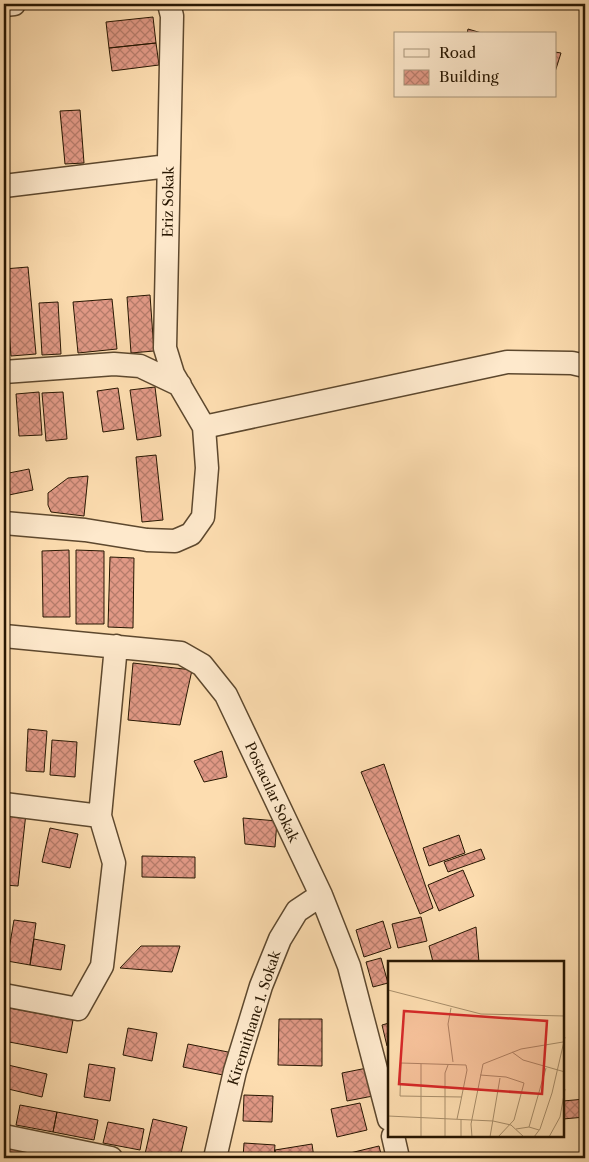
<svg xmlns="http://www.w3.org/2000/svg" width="589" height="1162" font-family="'Libre Caslon Text',serif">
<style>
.building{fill:url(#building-cross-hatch);stroke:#281702}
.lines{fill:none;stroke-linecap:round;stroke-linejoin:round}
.minor-casing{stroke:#5d482e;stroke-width:25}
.minor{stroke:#fee9cc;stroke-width:22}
.labels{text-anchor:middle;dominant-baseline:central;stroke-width:4.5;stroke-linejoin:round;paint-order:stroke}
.street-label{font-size:14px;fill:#281702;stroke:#fee9cc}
.inset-road{fill:none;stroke:#a88e6a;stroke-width:1}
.view{fill:#d62828;fill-opacity:0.15;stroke:#d62828;stroke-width:2.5}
.inset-edge{fill:none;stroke:#281702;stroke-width:2.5}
</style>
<defs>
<pattern id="building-cross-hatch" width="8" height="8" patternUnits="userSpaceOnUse" patternTransform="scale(1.25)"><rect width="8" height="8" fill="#e19986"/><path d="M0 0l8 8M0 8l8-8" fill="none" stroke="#b67c6b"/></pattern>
</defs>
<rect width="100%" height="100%" fill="#fdddb0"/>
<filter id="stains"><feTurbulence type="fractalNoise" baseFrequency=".004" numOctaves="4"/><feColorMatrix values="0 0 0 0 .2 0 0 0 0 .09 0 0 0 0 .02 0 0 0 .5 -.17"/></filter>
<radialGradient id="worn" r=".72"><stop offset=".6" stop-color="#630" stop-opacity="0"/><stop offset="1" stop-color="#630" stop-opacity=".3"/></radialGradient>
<path class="building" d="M 153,17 L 156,43 L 109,48 L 106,22 Z
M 468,29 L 485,34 L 467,34 Z
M 156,43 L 159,65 L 112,71 L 109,48 Z
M 555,52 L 561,53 L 555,72 Z
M 80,110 L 84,163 L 65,164 L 60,111 Z
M 28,267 L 36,354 L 11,356 L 4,269 Z
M 150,295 L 154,351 L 131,353 L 127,297 Z
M 112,299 L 117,349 L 78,353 L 73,302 Z
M 58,302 L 61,354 L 42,355 L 39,303 Z
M 155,387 L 161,436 L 137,440 L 130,390 Z
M 118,388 L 124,429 L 103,432 L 97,391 Z
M 39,392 L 42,435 L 19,436 L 16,394 Z
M 63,392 L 67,439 L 46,441 L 42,393 Z
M 156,455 L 163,520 L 142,522 L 136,457 Z
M 29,469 L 33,490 L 4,496 L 4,474 Z
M 88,476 L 84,516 L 51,512 L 48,505 L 48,493 L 68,478 Z
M 69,550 L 70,617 L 43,617 L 42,551 Z
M 76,550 L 104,551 L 104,624 L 76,624 Z
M 110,557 L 134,558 L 133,628 L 108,627 Z
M 133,663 L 192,670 L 180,725 L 128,720 Z
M 28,729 L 47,731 L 44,772 L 26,771 Z
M 52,740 L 77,742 L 75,777 L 50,775 Z
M 222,751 L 227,777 L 204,782 L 194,761 Z
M 384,764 L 433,908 L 420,914 L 361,772 Z
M 4,811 L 26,813 L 18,886 L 4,885 Z
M 243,818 L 277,821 L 275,847 L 245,844 Z
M 50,828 L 78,834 L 70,868 L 42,862 Z
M 459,835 L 465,853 L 429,866 L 423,848 Z
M 481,849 L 485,859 L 448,872 L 444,862 Z
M 142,856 L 195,857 L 195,878 L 142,877 Z
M 463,870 L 474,896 L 439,911 L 428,885 Z
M 421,917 L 427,941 L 398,948 L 392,924 Z
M 14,920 L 36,923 L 30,965 L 7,961 Z
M 383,921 L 391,948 L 364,957 L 356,930 Z
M 476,927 L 479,962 L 433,962 L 429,946 Z
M 34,939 L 65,945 L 61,970 L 30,965 Z
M 141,946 L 180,946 L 172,972 L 120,968 Z
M 381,958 L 388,983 L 373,987 L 366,962 Z
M 4,1007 L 73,1020 L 67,1053 L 4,1041 Z
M 279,1019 L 322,1019 L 322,1066 L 278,1065 Z
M 389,1023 L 389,1046 L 387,1046 L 382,1025 Z
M 128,1028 L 157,1033 L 152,1061 L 123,1055 Z
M 188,1044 L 233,1053 L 228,1076 L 183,1067 Z
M 89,1064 L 115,1068 L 110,1101 L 84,1097 Z
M 8,1065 L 47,1074 L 42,1097 L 4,1088 Z
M 367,1068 L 373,1096 L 347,1101 L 342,1073 Z
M 244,1095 L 273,1096 L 272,1122 L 243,1121 Z
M 585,1099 L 585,1117 L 563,1119 L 563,1101 Z
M 360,1103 L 367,1130 L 337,1137 L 331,1109 Z
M 20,1105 L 57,1112 L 53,1132 L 16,1125 Z
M 57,1112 L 98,1120 L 94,1140 L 53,1132 Z
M 153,1119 L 187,1127 L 180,1158 L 163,1158 L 145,1154 Z
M 108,1122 L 144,1129 L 140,1150 L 103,1143 Z
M 4,1143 L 58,1158 L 4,1158 Z
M 244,1143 L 275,1145 L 274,1158 L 243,1158 Z
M 312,1144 L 314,1158 L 277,1158 L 275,1150 Z
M 379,1146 L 382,1158 L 351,1158 L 350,1153 Z"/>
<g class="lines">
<defs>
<path id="minor" d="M 4,5 L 14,4
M 4,186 L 168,166
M 4,372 L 114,364 L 140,366 L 180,385
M 204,427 L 507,362 L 572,363 L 585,366
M 4,523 L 85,530 L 147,540 L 175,541 L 191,534 L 203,517 L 207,468 L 204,427 L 173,374 L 165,348 L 172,16 L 169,4
M 4,636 L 181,653 L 202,665 L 226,695 L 321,895 L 349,966 L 389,1119
M 4,804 L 100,816
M 4,995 L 78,1009 L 102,966 L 114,863 L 100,816 L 116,646
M 4,1136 L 111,1158
M 393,1136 L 398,1158
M 215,1158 L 235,1071 L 261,986 L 280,939 L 297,911 L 321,895"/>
</defs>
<use href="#minor" class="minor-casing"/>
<use href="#minor" class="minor"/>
</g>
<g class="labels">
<g class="street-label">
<text transform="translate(168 202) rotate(-89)">Eriz Sokak</text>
<text transform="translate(272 792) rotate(65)">Postacılar Sokak</text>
<text transform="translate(254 1018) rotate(-72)">Kiremithane 1. Sokak</text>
</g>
</g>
<g transform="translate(388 961)">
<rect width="176" height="176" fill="#fdddb0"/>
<path class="inset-road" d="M 0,29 L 93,53 L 177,55M 63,47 L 60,63 L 65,101M 124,91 L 135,99 L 177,111M 92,114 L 118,116 L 136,122 L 126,159 L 110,176M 0,155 L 105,160 L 123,164 L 136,176M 69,158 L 72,144 L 79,109 L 78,104 L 13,102 L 12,135 L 74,136M 73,158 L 73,176M 141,166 L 158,107M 128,168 L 141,166 L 151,169M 33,176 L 33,103M 57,176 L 57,112 L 60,104M 84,176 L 83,163 L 95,103 L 133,88 L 175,81M 102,176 L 112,117M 146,176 L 152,168 L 164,132 L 177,76M 161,176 L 172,156 L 177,128"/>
<path class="view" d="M 16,50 L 159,60 L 154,133 L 11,123 Z"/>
<rect width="176" height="176" class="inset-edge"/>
</g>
<rect width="589" height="1162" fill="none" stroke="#fdddb0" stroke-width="20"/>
<rect x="5" y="5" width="579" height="1152" fill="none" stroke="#281702" stroke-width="2.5"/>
<rect x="10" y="10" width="569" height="1142" fill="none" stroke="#281702"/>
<rect x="394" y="32" width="162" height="65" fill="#fee9cc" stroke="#a8957b"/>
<rect x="404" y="49" width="25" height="8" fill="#fee9cc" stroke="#a8957b"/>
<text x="439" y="58" font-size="15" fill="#281702">Road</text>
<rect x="404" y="70" width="25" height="15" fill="url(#building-cross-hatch)" stroke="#a8957b"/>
<text x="439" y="82" font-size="15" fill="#281702">Building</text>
<rect width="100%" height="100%" filter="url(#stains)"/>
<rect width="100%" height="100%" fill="url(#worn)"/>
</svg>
